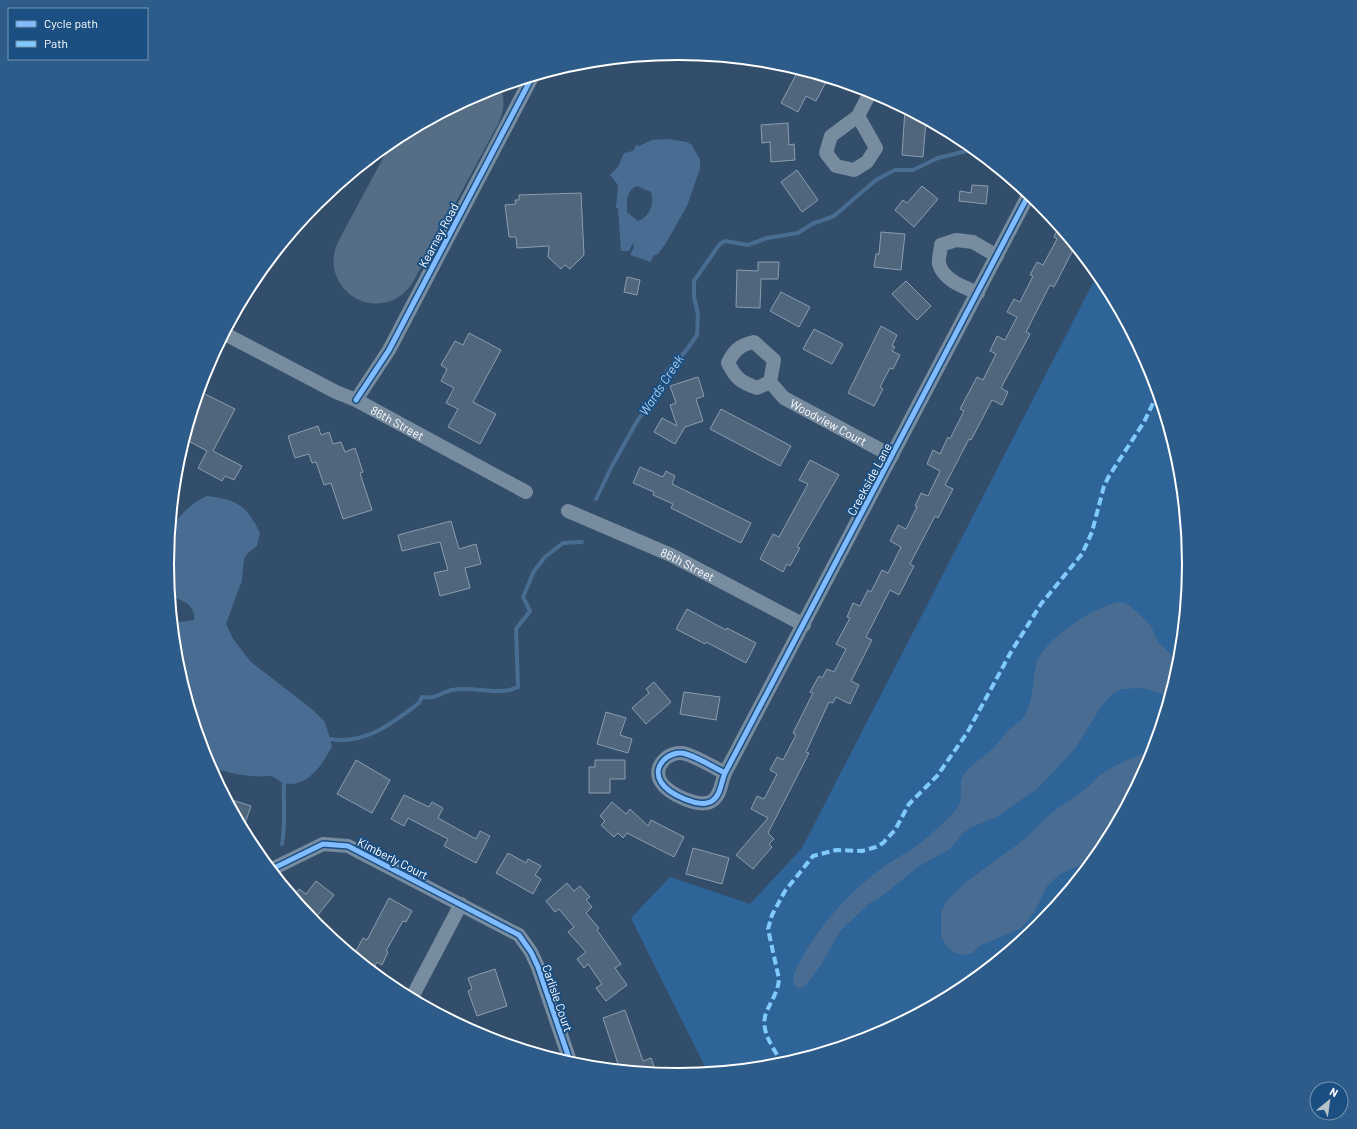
<svg xmlns="http://www.w3.org/2000/svg" width="1357" height="1129" font-family="Barlow,sans-serif">
<style>
.green{fill:#2f6498}
.water{fill:#496d92;fill-rule:evenodd}
.lines{fill:none;stroke-linecap:round;stroke-linejoin:round}
.stream{stroke:#496d92;stroke-width:4}
.runway{stroke:#566e85;stroke-width:85}
.building{fill:#50667d;stroke:#8c9dae}
.minor{stroke:#788ca0;stroke-width:14}
.quiet{stroke:#80caff;stroke-width:4;stroke-dasharray:8 4;stroke-linecap:butt}
.cycleway-casing{stroke:#1b4e81;stroke-width:8}
.cycleway{stroke:#80bcff;stroke-width:5}
.labels{text-anchor:middle;dominant-baseline:central;stroke-width:4;stroke-linejoin:round;paint-order:stroke}
.street-label{font-size:12px;fill:#fff;stroke:#1b4e81}
.water-label{font-size:13px;font-style:italic;fill:#abcff1;stroke:#1b4e81}
.rim{fill:none;stroke:#fff;stroke-width:2}
</style>
<rect width="100%" height="100%" fill="#324e6a"/>
<path class="green" d="M 1098,273 L 1104,281 L 1151,369 L 1180,465 L 1190,565 L 1180,665 L 1151,760 L 1104,849 L 1040,926 L 962,990 L 874,1037 L 778,1066 L 708,1073 L 631,918 L 670,877 L 750,904 L 802,848 Z"/>
<path class="water" d="M 668,139 L 687,142 L 692,145 L 700,160 L 700,169 L 687,206 L 666,243 L 658,254 L 653,256 L 651,262 L 630,255 L 634,247 L 633,243 L 629,251 L 621,251 L 618,208 L 616,208 L 618,185 L 610,175 L 618,167 L 624,153 L 633,151 L 636,145 L 639,146 L 652,140 ZM 637,186 L 651,192 C 655,203 649,218 638,221 L 627,212 C 627,201 626,190 637,186 Z
M 207,496 C 238,500 246,505 260,533 L 257,546 L 248,553 L 244,559 L 242,580 L 226,624 L 233,639 L 251,662 L 313,710 L 325,722 L 332,746 C 324,763 307,789 284,783 C 279,782 276,777 270,776 C 264,776 258,777 252,776 C 237,775 223,771 209,767 L 206,760 L 177,664 L 173,623 L 194,620 C 196,607 185,601 174,597 L 170,599 C 169,583 164,547 170,532 C 177,516 193,502 207,496 Z
M 1120,602 L 1127,604 L 1137,612 L 1151,626 L 1158,642 L 1180,663 L 1170,697 L 1154,691 L 1140,688 L 1122,689 L 1111,695 L 1101,707 L 1074,750 L 1038,788 L 997,817 L 972,827 L 963,833 L 950,849 L 918,867 L 882,896 L 870,903 L 841,930 L 821,965 L 806,985 L 801,988 L 796,987 C 789,979 797,967 801,960 C 821,923 851,890 885,866 C 901,855 918,847 932,833 C 940,826 954,814 959,805 C 964,794 957,783 965,773 C 972,764 981,759 990,751 C 997,745 1003,736 1010,729 C 1015,725 1022,720 1025,715 C 1034,699 1032,681 1036,665 C 1043,639 1095,606 1120,602 Z
M 1154,750 L 1151,760 L 1104,849 L 1095,859 L 1060,874 L 1047,886 L 1034,913 L 1021,928 L 979,946 L 972,953 L 964,955 L 955,953 L 947,947 L 941,936 L 941,912 L 946,902 L 965,883 L 1026,838 L 1050,814 L 1088,787 L 1101,774 L 1122,762 Z"/>
<g class="lines">
<path class="stream" d="M 596,499 L 612,466 L 636,423 L 658,391 L 667,371 L 685,352 L 697,335 L 698,315 L 694,297 L 694,281 L 719,245 L 725,241 L 748,245 L 767,238 L 798,233 L 812,224 L 834,216 L 876,180 L 895,170 L 913,170 L 938,158 L 975,149
M 330,739 C 366,745 392,723 419,703 L 422,697 C 437,699 439,693 452,690 C 474,685 498,697 518,687 L 516,629 L 530,611 L 523,597 L 534,571 L 545,557 L 563,543 L 582,542
M 282,844 C 286,823 283,804 284,783"/>
<path class="runway" d="M 376,261 L 461,103"/>
</g>
<path class="building" d="M 799,69 L 828,78 L 816,101 L 806,96 L 798,112 L 781,103 Z
M 905,109 L 926,120 L 923,157 L 902,155 Z
M 788,123 L 789,145 L 794,144 L 795,160 L 771,162 L 770,142 L 762,143 L 761,125 Z
M 797,170 L 818,200 L 802,212 L 781,182 Z
M 972,185 L 988,186 L 986,204 L 959,201 L 960,191 L 971,193 Z
M 922,186 L 938,199 L 914,227 L 895,210 L 903,200 L 907,203 Z
M 581,193 L 584,255 L 570,269 L 565,265 L 561,269 L 548,257 L 549,246 L 517,248 L 516,237 L 509,237 L 505,205 L 516,204 L 515,200 L 519,200 L 519,195 Z
M 1059,226 L 1080,251 L 1074,248 L 1054,287 L 1050,285 L 1026,332 L 1030,334 L 1001,388 L 1008,392 L 1002,405 L 992,400 L 971,440 L 969,439 L 945,485 L 953,489 L 938,518 L 935,516 L 910,564 L 914,566 L 899,595 L 890,590 L 866,637 L 872,640 L 851,681 L 859,685 L 850,704 L 836,697 L 833,703 L 829,702 L 806,752 L 809,753 L 768,833 L 774,839 L 769,844 L 772,847 L 753,869 L 736,855 L 768,818 L 751,809 L 757,796 L 764,799 L 777,774 L 770,770 L 777,757 L 783,760 L 796,735 L 793,733 L 813,693 L 810,692 L 819,676 L 822,678 L 827,669 L 834,672 L 846,649 L 836,644 L 850,618 L 847,617 L 853,603 L 860,606 L 868,590 L 871,592 L 882,570 L 888,573 L 901,547 L 890,541 L 898,525 L 906,529 L 917,507 L 915,506 L 921,493 L 928,496 L 940,471 L 927,464 L 933,450 L 940,454 L 948,437 L 950,439 L 964,411 L 960,409 L 977,377 L 983,380 L 996,354 L 990,351 L 997,336 L 1005,340 L 1017,317 L 1007,312 L 1014,299 L 1020,302 L 1033,276 L 1030,275 L 1037,262 L 1043,265 L 1057,239 L 1054,237 Z
M 881,232 L 905,234 L 901,270 L 874,267 L 876,254 L 879,254 Z
M 758,262 L 779,262 L 778,279 L 761,279 L 760,308 L 736,307 L 737,270 L 758,271 Z
M 627,277 L 640,280 L 637,295 L 624,292 Z
M 906,281 L 931,306 L 917,320 L 892,294 Z
M 781,292 L 810,307 L 799,327 L 770,311 Z
M 881,326 L 897,335 L 892,346 L 895,347 L 892,351 L 900,355 L 893,369 L 890,368 L 880,387 L 883,389 L 874,406 L 848,393 Z
M 814,329 L 843,344 L 832,364 L 803,349 Z
M 469,333 L 501,350 L 473,402 L 496,414 L 480,444 L 448,427 L 458,409 L 446,403 L 454,388 L 441,381 L 447,369 L 441,365 L 455,341 L 463,345 Z
M 698,377 L 704,396 L 696,399 L 703,421 L 685,427 L 675,444 L 654,432 L 662,418 L 677,426 L 670,405 L 676,403 L 670,386 Z
M 199,391 L 235,409 L 213,451 L 242,466 L 234,480 L 225,476 L 222,481 L 198,468 L 207,451 L 185,439 L 194,423 L 190,422 Z
M 721,409 L 791,446 L 780,466 L 710,429 Z
M 318,426 L 321,435 L 329,432 L 333,444 L 341,442 L 345,452 L 355,448 L 363,472 L 360,473 L 372,510 L 343,519 L 331,483 L 324,485 L 316,462 L 312,463 L 309,454 L 295,458 L 288,436 Z
M 810,460 L 839,475 L 797,547 L 800,548 L 790,566 L 787,564 L 783,572 L 760,559 L 773,534 L 779,537 L 808,484 L 799,480 Z
M 640,467 L 663,477 L 666,471 L 675,476 L 672,484 L 751,523 L 741,543 L 671,508 L 673,504 L 653,495 L 654,492 L 633,483 Z
M 451,521 L 459,549 L 476,544 L 481,564 L 465,568 L 470,588 L 440,596 L 434,573 L 448,570 L 440,542 L 402,551 L 398,535 Z
M 687,609 L 726,630 L 727,628 L 756,643 L 746,663 L 706,642 L 705,644 L 676,629 Z
M 654,682 L 671,702 L 646,724 L 632,708 L 649,693 L 646,689 Z
M 684,692 L 720,697 L 716,720 L 680,714 Z
M 606,712 L 626,718 L 620,735 L 632,739 L 628,753 L 597,744 Z
M 356,760 L 390,780 L 372,813 L 337,794 Z
M 595,760 L 625,760 L 625,779 L 610,779 L 610,793 L 589,793 L 589,767 L 595,767 Z
M 404,795 L 429,807 L 432,802 L 443,808 L 438,818 L 476,839 L 480,831 L 490,836 L 476,863 L 444,846 L 448,839 L 408,818 L 404,826 L 391,819 Z
M 226,798 L 251,806 L 243,829 L 230,806 Z
M 612,802 L 626,814 L 630,809 L 648,826 L 651,820 L 684,837 L 674,857 L 627,833 L 623,838 L 618,833 L 614,837 L 601,825 L 605,821 L 600,816 Z
M 693,848 L 729,858 L 722,884 L 686,874 Z
M 508,853 L 526,863 L 528,859 L 541,866 L 535,875 L 541,879 L 533,894 L 496,873 Z
M 316,881 L 334,895 L 313,921 L 293,897 L 299,889 L 306,894 Z
M 567,883 L 574,891 L 580,886 L 590,897 L 586,900 L 592,907 L 586,913 L 599,928 L 597,930 L 621,964 L 615,968 L 627,985 L 606,1001 L 596,988 L 602,984 L 588,964 L 584,968 L 577,959 L 586,952 L 568,932 L 574,927 L 559,909 L 555,912 L 546,901 Z
M 389,898 L 412,911 L 406,922 L 403,921 L 386,951 L 388,952 L 382,965 L 377,962 L 372,971 L 356,958 L 359,953 L 356,951 L 363,938 L 367,940 Z
M 495,969 L 507,1006 L 477,1016 L 468,991 L 472,989 L 468,978 Z
M 625,1010 L 643,1061 L 651,1058 L 657,1074 L 620,1070 L 603,1018 Z"/>
<g class="lines">
<g class="minor">
<path d="M 858,116 L 876,148 L 867,162 L 854,170 L 836,166 L 826,153 L 831,136 L 858,116 L 871,91"/>
<path d="M 978,293 C 964,287 944,281 939,264 C 938,259 941,250 941,245 L 956,240 L 973,242 L 997,256"/>
<path id="s1" d="M 225,334 L 336,392 L 356,400 L 526,492"/>
<path id="s2" d="M 770,382 L 757,388 C 741,382 736,379 728,363 C 734,350 740,345 754,342 L 774,360 L 770,382 L 784,398 L 892,456"/>
<path d="M 356,400 L 389,350 L 532,77"/>
<path id="s3" d="M 568,511 L 671,555 L 804,625"/>
<path d="M 725,773 C 713,767 699,758 686,754 C 670,749 651,766 661,782 C 668,794 700,809 712,801 C 721,795 721,782 725,773 L 1029,194"/>
<path d="M 270,870 L 323,844 L 348,846 L 519,935 L 531,952 L 538,967 L 571,1064"/>
<path d="M 411,999 L 461,904"/>
</g>
<path class="quiet" d="M 783,1065 C 774,1048 758,1030 767,1011 C 772,999 778,992 779,979 L 768,929 L 772,915 L 785,891 L 813,856 L 836,850 L 862,851 L 876,847 L 883,843 L 895,830 L 909,804 L 937,776 L 967,733 L 1011,652 L 1041,604 L 1082,554 L 1092,532 L 1104,486 L 1109,476 L 1144,422 L 1158,393"/>
<defs>
<path id="cycleway" d="M 356,400 L 389,350 L 532,77
M 725,773 C 713,767 699,758 686,754 C 670,749 651,766 661,782 C 668,794 700,809 712,801 C 721,795 721,782 725,773 L 1029,194
M 270,870 L 323,844 L 348,846 L 519,935 L 531,952 L 538,967 L 571,1064"/>
</defs>
<use href="#cycleway" class="cycleway-casing"/>
<use href="#cycleway" class="cycleway"/>
</g>
<g class="labels">
<g class="street-label">
<text transform="translate(438 235) rotate(-62)">Kearney Road</text>
<text stroke="none"><textPath href="#s1" startOffset="194">86th Street</textPath></text>
<text stroke="none"><textPath href="#s2" startOffset="210">Woodview Court</textPath></text>
<text transform="translate(869 479) rotate(-62)">Creekside Lane</text>
<text stroke="none"><textPath href="#s3" startOffset="131">86th Street</textPath></text>
<text transform="translate(393 858) rotate(27)">Kimberly Court</text>
<text transform="translate(558 998) rotate(71)">Carlisle Court</text>
</g>
<g class="water-label">
<text transform="translate(661 385) rotate(-57)">Wards Creek</text>
</g>
</g>
<path d="M0 0H1357V1129H0ZM174 564a504 504 0 1 1 1008 0a504 504 0 1 1-1008 0Z" fill="#2d5c8b" fill-rule="evenodd"/>
<path class="rim" d="M174 564a504 504 0 1 1 1008 0a504 504 0 1 1-1008 0Z"/>
<rect x="8" y="8" width="140" height="52" fill="#1b4e81" stroke="#7695b3"/>
<rect x="16" y="21" width="20" height="6" fill="#80bcff" stroke="#7695b3"/>
<text x="44" y="28" font-size="12" fill="#ffffff">Cycle path</text>
<rect x="16" y="41" width="20" height="6" fill="#80caff" stroke="#7695b3"/>
<text x="44" y="48" font-size="12" fill="#ffffff">Path</text>
<g transform="translate(1329 1101) rotate(29)"><circle r="19" fill="#1b4e81" stroke="#7695b3"/>
<path d="M0-3L7 15L0 10L-7 15Z" fill="#b7c1cb"/>
<text y="-6" font-size="11" font-weight="bold" text-anchor="middle" fill="#ffffff">N</text>
</g>
</svg>
